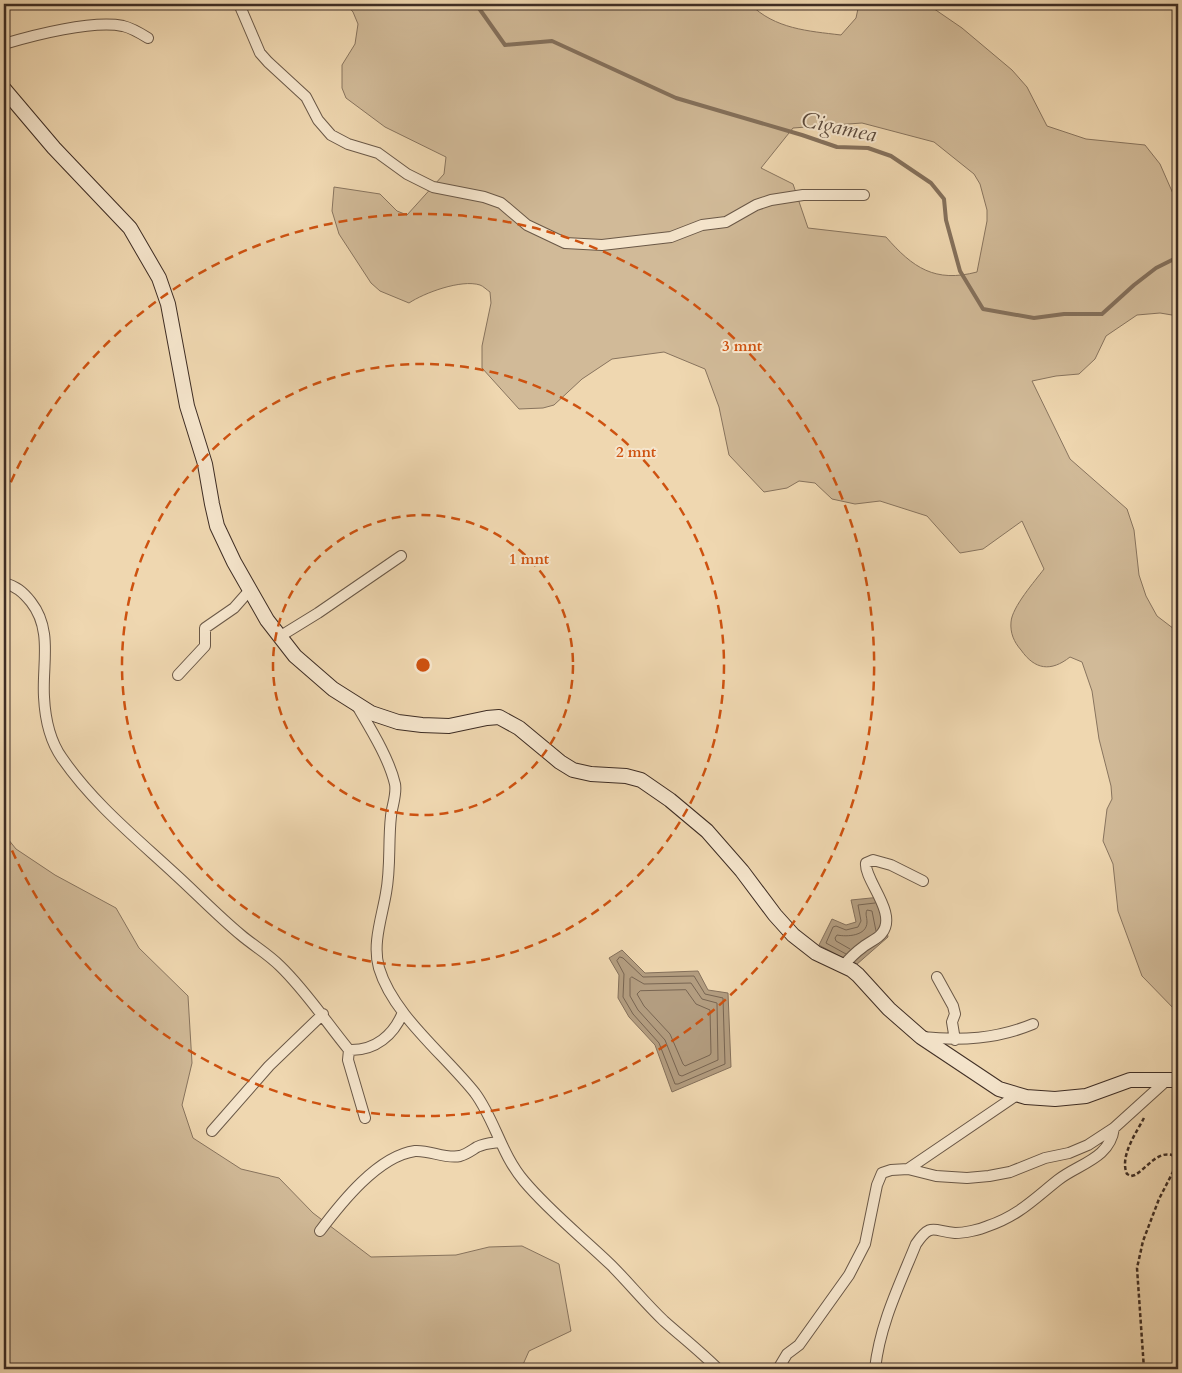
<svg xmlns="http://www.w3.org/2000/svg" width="1182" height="1373" font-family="Cardo,serif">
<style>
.green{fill:#d1ba98;stroke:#88745e;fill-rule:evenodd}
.water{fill:#b39d80;stroke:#84705b}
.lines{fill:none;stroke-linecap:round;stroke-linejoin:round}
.shore{stroke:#786552;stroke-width:1}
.stream{stroke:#84705b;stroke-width:4}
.street-casing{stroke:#6a5847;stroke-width:12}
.secondary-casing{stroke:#3e2d24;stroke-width:16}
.path{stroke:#3e2d24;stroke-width:2.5;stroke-dasharray:4 2.5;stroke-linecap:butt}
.street{stroke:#f5e5cc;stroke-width:10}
.secondary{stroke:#f5e5cc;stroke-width:14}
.ring{fill:none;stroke:#ce5210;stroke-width:2.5;stroke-dasharray:9 6}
.labels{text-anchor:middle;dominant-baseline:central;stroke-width:4;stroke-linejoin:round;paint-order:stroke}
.water-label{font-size:22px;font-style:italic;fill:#5b493b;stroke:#f5e5cc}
.centre{fill:#ce5210;stroke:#f5e5cc;stroke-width:2.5}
.ring-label{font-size:15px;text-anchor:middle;font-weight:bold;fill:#ce5210;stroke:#f5e5cc;stroke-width:4;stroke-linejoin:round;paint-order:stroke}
</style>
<rect width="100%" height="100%" fill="#efd7b0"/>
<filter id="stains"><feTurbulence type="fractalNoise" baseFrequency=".004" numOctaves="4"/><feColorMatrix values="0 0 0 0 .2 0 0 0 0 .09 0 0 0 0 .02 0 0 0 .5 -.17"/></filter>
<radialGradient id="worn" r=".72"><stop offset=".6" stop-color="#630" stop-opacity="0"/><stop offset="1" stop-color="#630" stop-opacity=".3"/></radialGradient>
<path class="green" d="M 346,4 L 750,4 C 775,29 808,31 841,35 L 856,18 L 859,4 L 927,4 L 962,28 L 1012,70 L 1027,87 L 1047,126 L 1086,139 L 1145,145 L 1160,164 L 1178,205 L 1178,316 L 1160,313 L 1137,315 L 1106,336 L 1095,359 L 1079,374 L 1056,376 L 1032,381 L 1070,459 L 1127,509 L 1134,530 L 1139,575 L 1146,596 L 1157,616 L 1178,632 L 1178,1013 L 1142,976 L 1118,911 L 1113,864 L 1103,841 L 1107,809 L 1112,799 L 1111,786 L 1099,739 L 1092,691 L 1082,662 L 1070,657 C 1051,672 1035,670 1021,650 C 1014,642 1010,633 1011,622 C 1012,607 1035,581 1044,569 L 1022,521 L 983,549 L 960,553 L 927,516 L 880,501 L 855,504 L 832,499 L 815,483 L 799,481 L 787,488 L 764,492 L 729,455 L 719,407 L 705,369 L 664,352 L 612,359 L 582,379 L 554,405 L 543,408 L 519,409 L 482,368 L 482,346 L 491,303 L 490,292 C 487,290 483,286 480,285 C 461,279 424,293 409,303 L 380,291 L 371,283 L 339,234 L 332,211 L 334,187 L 380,194 L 397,211 L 407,215 L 444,174 L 446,157 L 385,127 L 346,98 L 342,88 L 342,65 L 355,44 L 358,24 L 353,12 ZM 862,123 L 934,142 L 974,174 L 980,184 L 987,210 L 987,221 L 977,272 C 935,283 913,268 886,237 L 808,228 L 793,184 L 761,168 L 793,128 Z
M 4,834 L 16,849 L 55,875 L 116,908 L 139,948 L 188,996 L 192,1063 L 182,1105 L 193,1138 L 241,1169 L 279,1178 L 313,1213 L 371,1257 L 456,1255 L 489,1247 L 522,1246 L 559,1264 L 571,1331 L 529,1351 L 521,1369 L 4,1369 Z"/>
<path class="water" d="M 881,897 L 888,937 L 856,965 L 819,945 L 832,919 L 846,925 L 856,922 L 851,900 Z
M 622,950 L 645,973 L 698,971 L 708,990 L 728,993 L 731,1067 L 672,1092 L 655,1045 L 629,1017 L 618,998 L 619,975 L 609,958 Z"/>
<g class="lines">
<path class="shore" d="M 850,949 L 836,941 L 835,938 L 837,935 C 847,937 867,936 867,922 C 867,917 865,914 867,910 L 872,911 L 876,931
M 846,954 L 826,943 L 833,927 L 836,926 L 846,930 L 858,927 L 861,921 L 858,905 L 875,903
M 620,957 L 623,958 L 643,977 L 694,976 L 705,994 L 723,998 L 725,1064 L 678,1084 L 675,1084 L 659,1043 L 633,1014 L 623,997 L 624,974 L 617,961 Z
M 632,977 L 644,984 L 691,983 L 702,999 L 717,1003 L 718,1060 L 682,1076 L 679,1075 L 665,1040 L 638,1010 L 630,996 L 630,979 Z
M 686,990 L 696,1004 L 710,1010 L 711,1053 L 710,1055 L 685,1066 L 683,1064 L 670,1034 L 644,1006 L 637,994 L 640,991 Z"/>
<path class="stream" d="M 476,4 L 505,45 L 552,41 L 676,98 L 802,135 L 837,147 L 868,148 L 891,156 L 931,183 L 944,199 L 946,220 L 960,271 L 983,309 L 1034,318 L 1064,314 L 1102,314 L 1134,285 L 1156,268 L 1178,257"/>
<defs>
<path id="street" d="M 239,4 L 260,53 L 268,62 L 306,97 L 318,120 L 331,135 L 348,144 L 378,153 L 407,174 L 433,187 L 484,197 L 501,203 L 527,225 L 565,243 L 602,245 L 671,237 L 702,225 L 726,222 L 756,205 L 771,200 L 803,195 L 864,195
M 4,44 C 34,35 92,20 123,26 C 132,28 140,33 148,38
M 4,583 C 16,586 23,592 31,602 C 53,630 42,664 44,697 C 45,717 50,741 62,758 C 93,803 135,837 175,874 C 197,894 218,916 241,935 C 254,946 268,954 280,966 C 306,991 326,1022 349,1050 C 375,1051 394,1035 403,1012
M 279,637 L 318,613 L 401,556
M 178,675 L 205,646 L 205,628 L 234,608 L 249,591
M 356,704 C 370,728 389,758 395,784 C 397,794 392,806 391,816 C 388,842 391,867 386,893 C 382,917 372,944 379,968 C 393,1015 445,1055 475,1093 C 495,1120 501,1154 524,1181 C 550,1212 582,1237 611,1265 C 629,1283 645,1303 664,1321 C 682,1337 701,1352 718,1369
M 843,966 C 849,959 856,952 863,947 C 869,942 878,939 882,933 C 898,913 864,880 866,863 L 873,860 L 891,865 L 923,881
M 937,977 L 953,1006 L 955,1014 L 952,1022 L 955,1040
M 922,1037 C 961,1041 997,1039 1033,1024
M 349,1050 L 348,1060 L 365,1118
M 212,1131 L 269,1066 L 323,1014
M 908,1169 L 1017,1095
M 320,1231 C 341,1203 378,1156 415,1151 C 430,1150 445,1159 460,1156 C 467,1154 472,1150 477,1147 C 485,1143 492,1143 500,1142
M 778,1369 L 787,1354 L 799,1345 L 849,1275 L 865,1244 L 877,1185 L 882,1173 L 891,1170 L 908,1169 L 936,1176 L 967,1178 L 989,1176 L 1010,1172 L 1045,1158 L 1069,1153 L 1088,1145 L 1114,1128 L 1167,1080
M 875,1369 C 880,1324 899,1286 916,1244 C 931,1222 933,1231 955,1233 C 964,1233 979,1230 988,1226 C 1018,1216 1034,1199 1058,1180 C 1078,1164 1110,1159 1114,1128"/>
<path id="secondary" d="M 4,89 L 54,148 L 130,228 L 159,278 L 168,304 L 187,406 L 205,464 L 212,504 L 217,526 L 234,562 L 267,620 L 295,656 L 333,689 L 371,713 L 398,722 L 422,725 L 449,726 L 487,718 L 499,717 L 519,728 L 560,762 L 573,770 L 591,774 L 626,776 L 641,780 L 670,800 L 707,831 L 742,871 L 775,915 L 793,935 L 816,953 L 852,970 L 858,975 L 889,1009 L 921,1037 L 999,1089 L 1026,1097 L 1055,1099 L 1086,1096 L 1130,1080 L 1178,1080"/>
</defs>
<use href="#street" class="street-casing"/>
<use href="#secondary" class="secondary-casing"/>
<path class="path" d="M 1144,1369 L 1137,1268 L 1143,1241 L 1159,1199 L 1175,1168 L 1175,1158 L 1172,1155 C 1157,1151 1147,1168 1135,1175 L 1131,1176 L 1127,1174 C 1119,1156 1137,1132 1145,1116"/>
<use href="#street" class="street"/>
<use href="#secondary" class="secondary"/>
</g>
<g class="ring">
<circle cx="423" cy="665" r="150"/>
<circle cx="423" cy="665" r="301"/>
<path d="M5 496A451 451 0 1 1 5 834"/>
</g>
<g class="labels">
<g class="water-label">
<text transform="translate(839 127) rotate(12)">Cigamea</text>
</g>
</g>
<circle cx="423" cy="665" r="8" class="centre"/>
<g class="ring-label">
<text x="742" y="351">3 mnt</text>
<text x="636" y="457">2 mnt</text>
<text x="529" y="564">1 mnt</text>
</g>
<rect width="1182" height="1373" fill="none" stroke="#efd7b0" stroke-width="20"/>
<rect x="5" y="5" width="1172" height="1363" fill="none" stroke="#3e2d24" stroke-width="2.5"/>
<rect x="10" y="10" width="1162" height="1353" fill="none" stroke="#3e2d24"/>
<rect width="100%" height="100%" filter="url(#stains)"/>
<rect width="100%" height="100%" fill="url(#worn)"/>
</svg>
